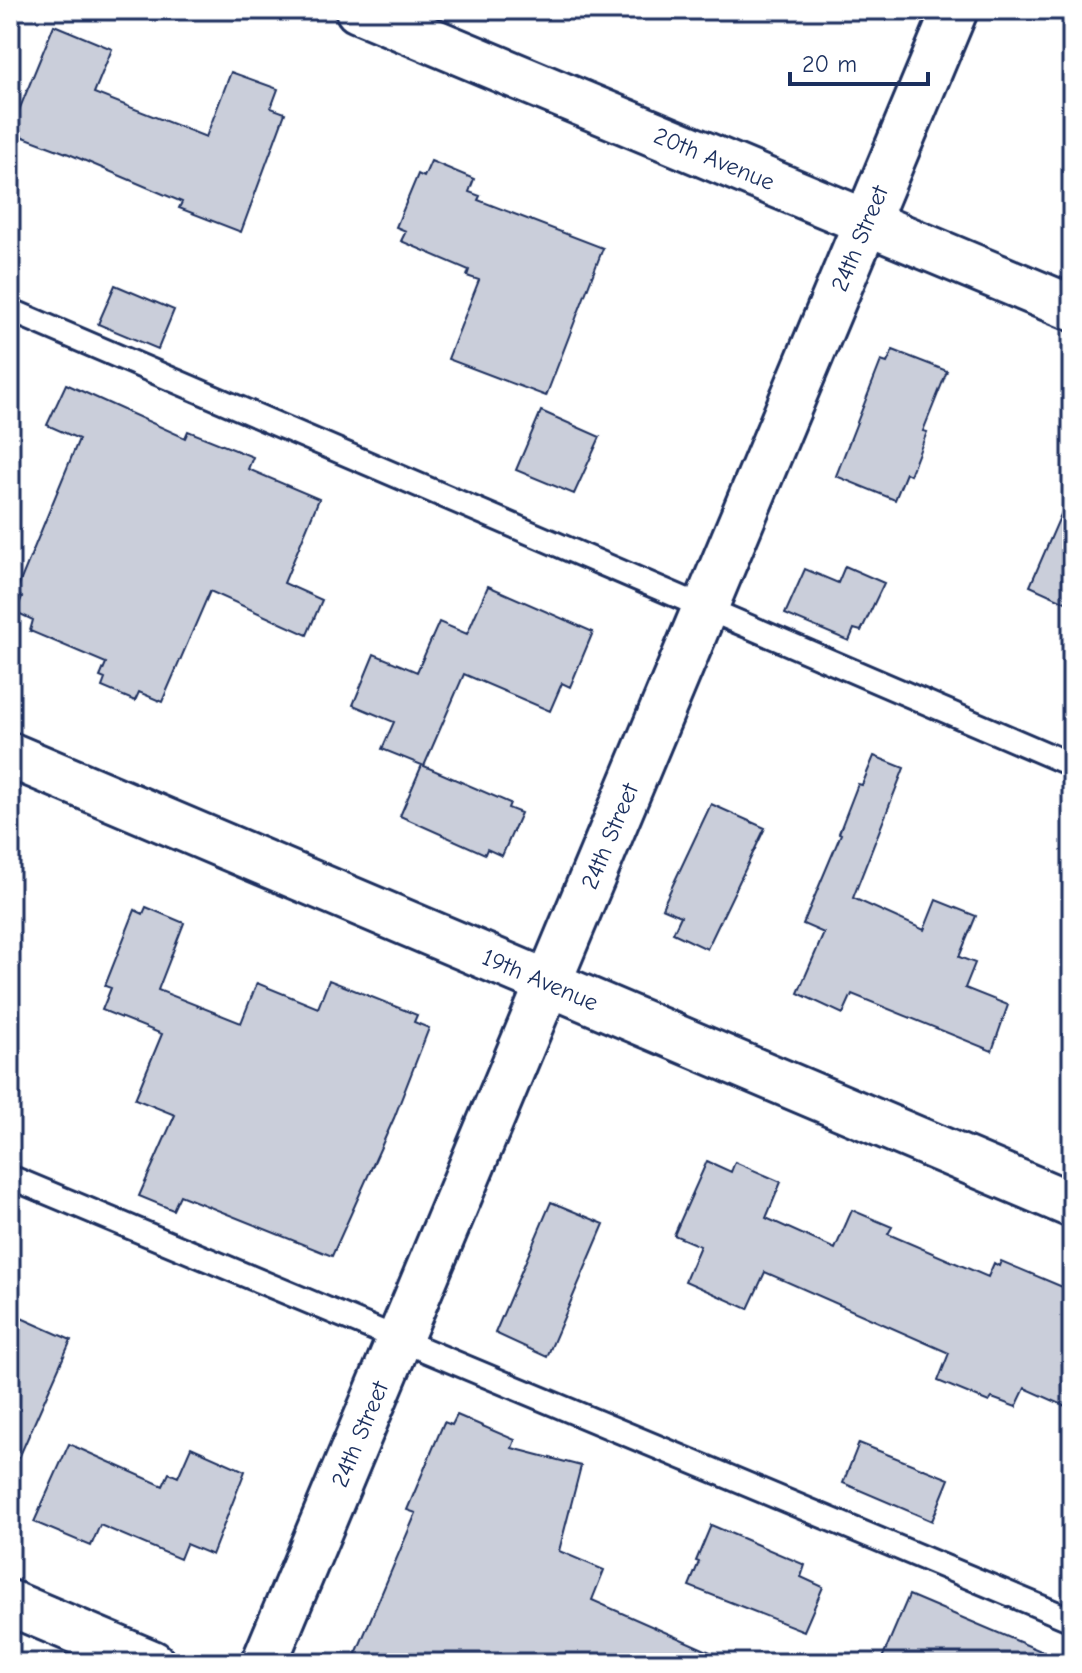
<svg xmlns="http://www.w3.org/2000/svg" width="1082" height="1673" font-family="'Comic Neue',sans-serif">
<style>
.building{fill:#caceda;stroke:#1b2f5e;stroke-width:2}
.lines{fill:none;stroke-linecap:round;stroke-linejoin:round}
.lane-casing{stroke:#1b2f5e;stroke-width:28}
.street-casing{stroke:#1b2f5e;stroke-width:50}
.secondary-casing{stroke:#1b2f5e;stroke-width:50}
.lane{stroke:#fff;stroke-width:22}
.street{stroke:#fff;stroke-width:44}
.secondary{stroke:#fff;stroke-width:44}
.labels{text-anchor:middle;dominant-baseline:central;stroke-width:6;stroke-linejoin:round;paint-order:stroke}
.street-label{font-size:24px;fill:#1b2f5e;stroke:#fff}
</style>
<rect width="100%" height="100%" fill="#fff"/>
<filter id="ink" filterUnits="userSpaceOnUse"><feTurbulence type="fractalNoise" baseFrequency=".0125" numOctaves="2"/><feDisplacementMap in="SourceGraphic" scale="16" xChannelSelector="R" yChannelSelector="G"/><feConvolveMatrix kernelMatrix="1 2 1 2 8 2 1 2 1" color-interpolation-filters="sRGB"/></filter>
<g filter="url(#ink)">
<path class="building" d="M 54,25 L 112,49 L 94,93 L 206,137 L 231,72 L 278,89 L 271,108 L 285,113 L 241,232 L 179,208 L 182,202 L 69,154 L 10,132 Z
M 431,161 L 474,179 L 469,192 L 480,196 L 478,200 L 603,248 L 546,396 L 448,359 L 479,280 L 467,276 L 469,270 L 401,241 L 406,231 L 396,227 L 418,174 L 424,177 Z
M 115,285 L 174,310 L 158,349 L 98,324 Z
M 893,350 L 947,371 L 923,431 L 927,432 L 910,475 L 906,473 L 895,500 L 836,476 L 881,361 L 887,363 Z
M 66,384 L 185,438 L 188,431 L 253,457 L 248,469 L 319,499 L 284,583 L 322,600 L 307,635 L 210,591 L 162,702 L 139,692 L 135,701 L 102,687 L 105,679 L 100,677 L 106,663 L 30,631 L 33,620 L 16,612 L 22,597 L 15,594 L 79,439 L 47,425 Z
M 541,411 L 600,437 L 574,494 L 516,470 Z
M 1072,489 L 1072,605 L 1030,586 Z
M 845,566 L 884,583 L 861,631 L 854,629 L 849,641 L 785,614 L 805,569 L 838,583 Z
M 488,586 L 593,632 L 570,687 L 562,683 L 550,711 L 464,674 L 424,766 L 510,803 L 508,808 L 521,813 L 502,856 L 487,849 L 485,854 L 400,816 L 422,765 L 382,749 L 394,722 L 353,705 L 374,654 L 417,672 L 439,622 L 467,634 Z
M 874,756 L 904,768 L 853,898 L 924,930 L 936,900 L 976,916 L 959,957 L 975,963 L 965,988 L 1008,1005 L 992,1051 L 852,994 L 843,1014 L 798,993 L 824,933 L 803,924 L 841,834 L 839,833 L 858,784 L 862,785 Z
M 711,804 L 765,828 L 707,949 L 673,933 L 681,916 L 662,908 Z
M 146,907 L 184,923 L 158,990 L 241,1023 L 257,983 L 318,1008 L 329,980 L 417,1015 L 414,1022 L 429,1028 L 394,1118 L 332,1256 L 180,1195 L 173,1210 L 139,1196 L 175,1115 L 135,1099 L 162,1034 L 102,1010 L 111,988 L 105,986 L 135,910 L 143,914 Z
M 707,1161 L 731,1172 L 735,1162 L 781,1182 L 766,1218 L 835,1249 L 852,1210 L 892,1227 L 888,1234 L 988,1277 L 994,1263 L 999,1266 L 1001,1261 L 1072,1291 L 1072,1409 L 1025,1388 L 1016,1407 L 992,1398 L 989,1402 L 938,1381 L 949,1353 L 765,1272 L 748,1309 L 685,1281 L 700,1246 L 674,1235 Z
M 551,1202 L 604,1224 L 547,1357 L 495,1333 Z
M 10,1313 L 71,1340 L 10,1478 Z
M 457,1415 L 515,1440 L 512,1448 L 581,1466 L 559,1551 L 604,1570 L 592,1600 L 735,1663 L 352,1663 L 416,1513 L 407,1510 L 444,1422 L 452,1425 Z
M 859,1443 L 949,1479 L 932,1521 L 843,1483 Z
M 69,1444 L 163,1486 L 169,1473 L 178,1477 L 191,1447 L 245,1471 L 212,1555 L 186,1544 L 180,1559 L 100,1525 L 91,1546 L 34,1522 Z
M 711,1525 L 805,1565 L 801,1577 L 823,1587 L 804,1631 L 689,1586 L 699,1562 L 696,1561 Z
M 909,1595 L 1069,1663 L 880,1663 Z"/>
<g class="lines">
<defs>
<path id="lane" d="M 10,310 L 1072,765
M 10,1177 L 1072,1620"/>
<g id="street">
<path id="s1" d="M 10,755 L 1072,1205"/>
<path d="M 10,1603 L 152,1663"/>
<path id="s2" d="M 264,1663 L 955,10"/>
</g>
<g id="secondary">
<path id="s3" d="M 358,10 L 1072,308"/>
</g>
</defs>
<use href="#lane" class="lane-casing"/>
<use href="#street" class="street-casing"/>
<use href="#secondary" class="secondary-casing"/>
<use href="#lane" class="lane"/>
<use href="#street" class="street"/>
<use href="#secondary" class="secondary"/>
</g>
</g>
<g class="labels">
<g class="street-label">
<text stroke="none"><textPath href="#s3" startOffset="386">20th Avenue</textPath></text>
<text stroke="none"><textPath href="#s2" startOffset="1544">24th Street</textPath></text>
<text stroke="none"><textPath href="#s2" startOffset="896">24th Street</textPath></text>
<text stroke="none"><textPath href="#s1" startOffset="576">19th Avenue</textPath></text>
<text stroke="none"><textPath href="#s2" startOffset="248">24th Street</textPath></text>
</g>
</g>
<rect width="1082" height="1673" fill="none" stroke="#fff" stroke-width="40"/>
<rect x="20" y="20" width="1042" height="1633" fill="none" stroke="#1b2f5e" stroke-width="3" filter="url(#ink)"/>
<path d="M790 72v12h138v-12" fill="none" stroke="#1b2f5e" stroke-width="4"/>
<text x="802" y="72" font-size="24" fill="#1b2f5e" stroke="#ffffff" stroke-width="6" paint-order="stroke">20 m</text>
</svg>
